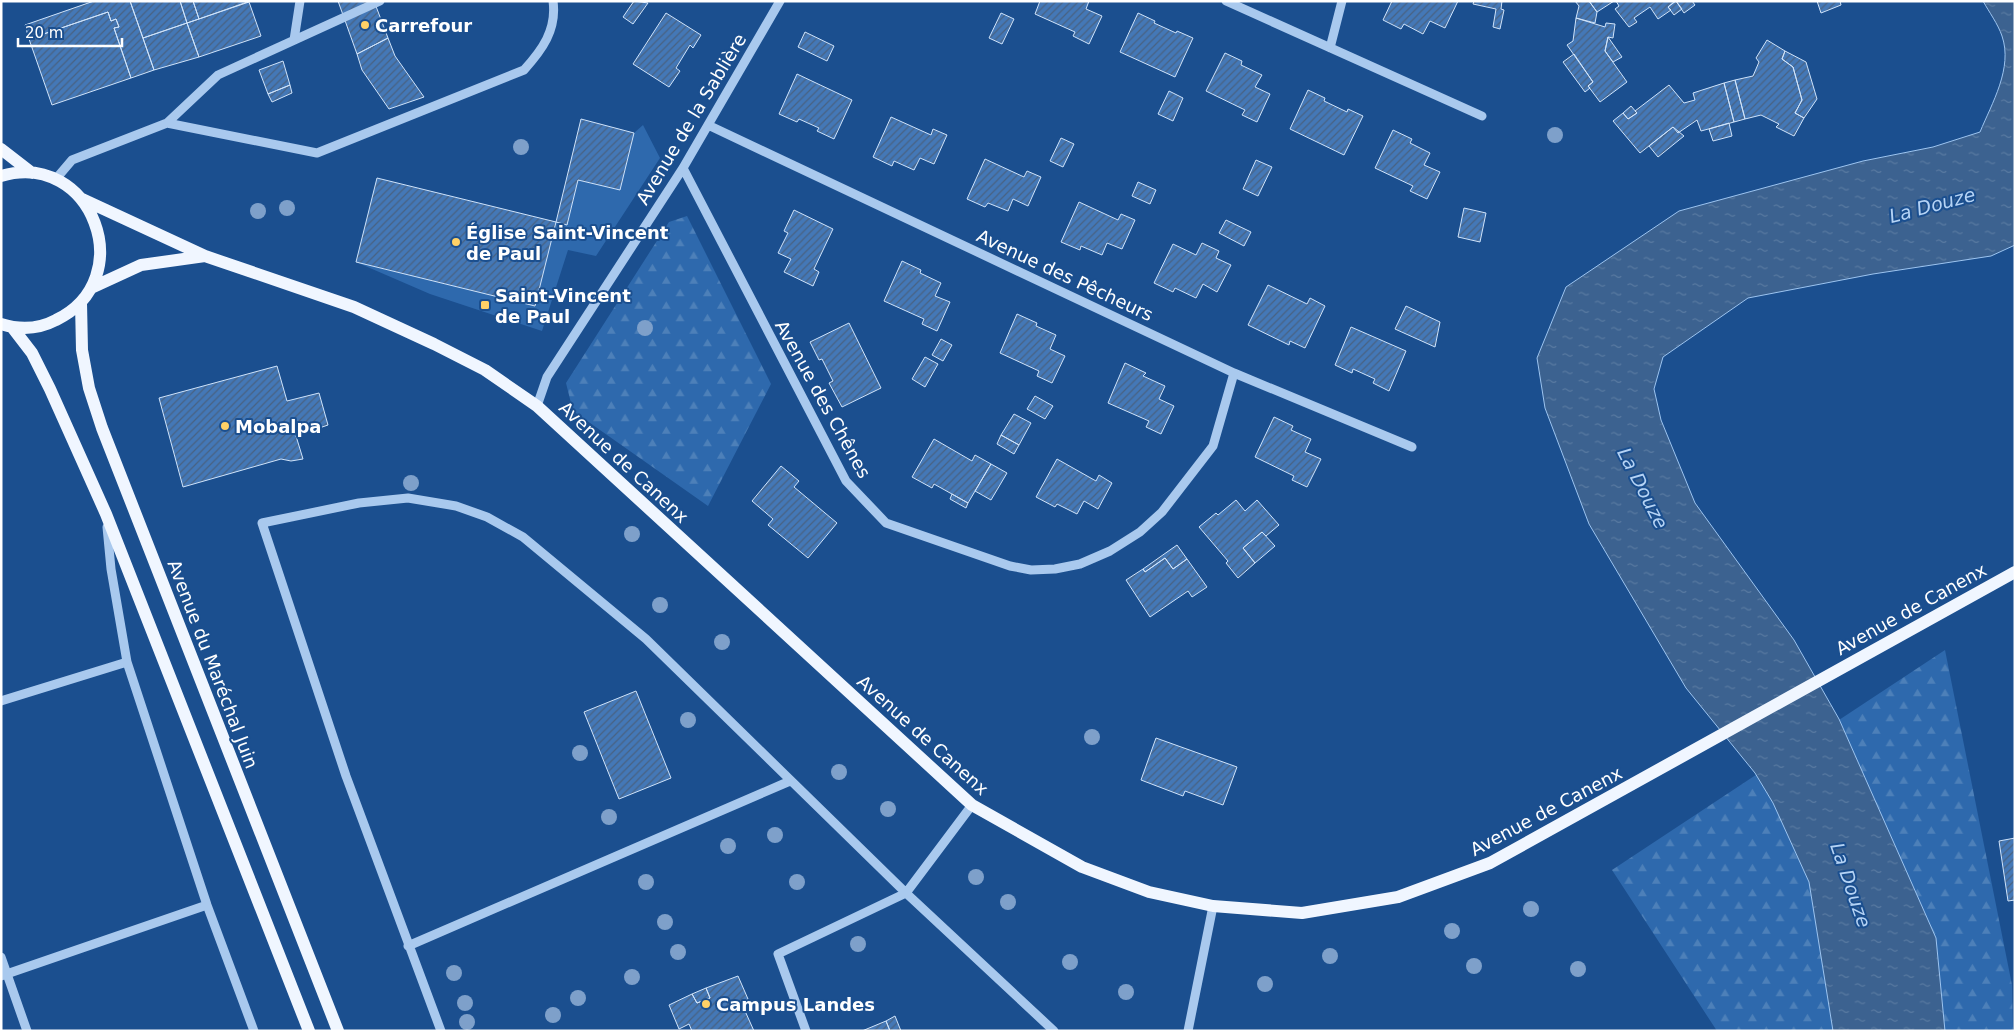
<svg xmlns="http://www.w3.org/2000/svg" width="2016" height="1032" font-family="'DejaVu Sans',sans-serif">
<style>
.grass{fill:#2e69ad}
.forest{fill:url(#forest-firs)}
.water{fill:url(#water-ripples);stroke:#9cc4f0}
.building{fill:url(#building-hatch);stroke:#cfe3fa}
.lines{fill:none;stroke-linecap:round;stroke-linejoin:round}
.minor{stroke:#a9c9ee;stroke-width:9}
.major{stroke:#f0f6ff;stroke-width:12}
.tree{fill:#7ea0ca}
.poi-dot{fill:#ffd166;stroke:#1b4f8f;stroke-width:2}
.labels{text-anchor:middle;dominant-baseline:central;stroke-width:4;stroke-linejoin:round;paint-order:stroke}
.poi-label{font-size:18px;font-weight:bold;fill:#fff;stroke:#1b4f8f;text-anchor:start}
.street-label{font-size:18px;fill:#fff;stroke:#1b4f8f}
.water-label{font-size:19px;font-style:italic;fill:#b5d3f5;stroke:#1b4f8f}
</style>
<defs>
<pattern id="forest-firs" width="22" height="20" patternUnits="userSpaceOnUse" patternTransform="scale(1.25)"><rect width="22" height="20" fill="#2e69ad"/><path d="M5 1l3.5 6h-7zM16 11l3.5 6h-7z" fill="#4d80b9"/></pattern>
<pattern id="water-ripples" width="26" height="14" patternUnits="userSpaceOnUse" patternTransform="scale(1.25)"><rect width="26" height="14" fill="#3c6290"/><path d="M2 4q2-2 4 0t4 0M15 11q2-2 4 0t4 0" fill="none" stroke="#597aa1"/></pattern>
<pattern id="building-hatch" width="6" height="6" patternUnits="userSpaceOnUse" patternTransform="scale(1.25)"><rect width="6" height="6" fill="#4478b7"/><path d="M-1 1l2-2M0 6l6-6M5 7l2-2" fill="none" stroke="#486282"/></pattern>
</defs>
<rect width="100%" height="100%" fill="#1b4f8f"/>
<path class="grass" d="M 643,125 L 660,158 L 596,256 L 568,250 L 542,331 L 430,294 L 356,262 L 535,306 L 556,222 L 567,224 L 578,180 L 620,190 L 634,133 Z"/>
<path class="forest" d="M 687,216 L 771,384 L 708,506 L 573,411 L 566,383 L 669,222 Z
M 1945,650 L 2012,985 L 2013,1031 L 1717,1031 L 1612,870 Z"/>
<path class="water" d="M 1983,1 L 2015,1 L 2015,245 L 1991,256 L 1873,274 L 1748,298 L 1663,357 L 1654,389 L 1661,420 L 1695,503 L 1794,640 L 1839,719 L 1936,938 L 1945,1031 L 1833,1031 L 1809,882 L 1773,803 L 1755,773 L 1686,688 L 1589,524 L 1545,408 L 1537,358 L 1566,287 L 1679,211 L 1863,161 L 1933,147 L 1980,132 C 1992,103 2013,68 2002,36 C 1998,24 1989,12 1983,1 Z"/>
<path class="building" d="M 94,1 L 130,1 L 154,70 L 131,78 L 114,28 L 119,27 L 116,19 L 111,21 L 108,12 L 29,39 L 25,25 Z
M 130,1 L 180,1 L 187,23 L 143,38 Z
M 180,1 L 193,1 L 199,19 L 187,23 Z
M 193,1 L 250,1 L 199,19 Z
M 338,1 L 374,1 L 388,38 L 357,54 Z
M 634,1 L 648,3 L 633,24 L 623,17 Z
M 1040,1 L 1089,1 L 1086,9 L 1102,16 L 1089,44 L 1073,36 L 1075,32 L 1035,14 Z
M 1392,1 L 1458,1 L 1445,28 L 1430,21 L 1423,34 L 1404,24 L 1401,29 L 1383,20 Z
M 1474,1 L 1502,1 L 1501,9 L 1504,10 L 1500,29 L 1493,27 L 1496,9 L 1473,4 Z
M 1575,1 L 1589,1 L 1597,12 L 1595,23 L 1576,18 L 1579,6 Z
M 1589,1 L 1614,1 L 1597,12 Z
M 1616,1 L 1675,1 L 1668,7 L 1671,10 L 1658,19 L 1650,7 L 1634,18 L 1637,22 L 1629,27 L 1615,9 L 1619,6 Z
M 1676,1 L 1692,1 L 1695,5 L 1684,13 Z
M 1676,1 L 1682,9 L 1674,15 L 1668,7 Z
M 1817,1 L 1840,1 L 1841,5 L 1821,13 Z
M 249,2 L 261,36 L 199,57 L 187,23 Z
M 108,12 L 111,21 L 116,19 L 119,27 L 114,28 L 131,78 L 52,105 L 29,39 Z
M 666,13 L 701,35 L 693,48 L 690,45 L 676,68 L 680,71 L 669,87 L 633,64 Z
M 1001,13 L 1014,19 L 1002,44 L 989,38 Z
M 1138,13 L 1155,21 L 1154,23 L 1176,33 L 1177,31 L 1193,38 L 1175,77 L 1120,52 Z
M 1576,18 L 1605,27 L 1606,23 L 1615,24 L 1613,38 L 1608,37 L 1605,51 L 1627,82 L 1600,102 L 1588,86 L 1593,82 L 1567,45 L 1573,41 Z
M 187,23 L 199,57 L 154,70 L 143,38 Z
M 805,32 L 834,46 L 827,61 L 798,47 Z
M 1608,37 L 1622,57 L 1613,62 L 1605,51 Z
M 388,38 L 395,56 L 424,97 L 389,109 L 362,70 L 357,54 Z
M 1767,40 L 1785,51 L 1782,59 L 1793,67 L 1802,100 L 1795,113 L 1804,118 L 1794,136 L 1776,127 L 1779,124 L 1761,115 L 1745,119 L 1735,80 L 1753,76 L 1759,62 L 1756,58 Z
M 1785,51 L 1806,62 L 1817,99 L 1804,118 L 1795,113 L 1802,100 L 1793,67 L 1782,59 Z
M 1225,53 L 1242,61 L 1241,65 L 1262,75 L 1255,87 L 1270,94 L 1257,122 L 1242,115 L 1245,110 L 1206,91 Z
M 1574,54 L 1593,82 L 1588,86 L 1590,88 L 1585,92 L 1563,62 Z
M 283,61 L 290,85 L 268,94 L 259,70 Z
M 797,74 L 852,100 L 834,139 L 817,131 L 819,128 L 799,119 L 797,122 L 779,114 Z
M 1735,80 L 1745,119 L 1734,122 L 1724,83 Z
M 1724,83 L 1734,122 L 1701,131 L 1697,120 L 1678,133 L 1673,127 L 1640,153 L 1613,121 L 1623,113 L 1628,119 L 1637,113 L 1635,111 L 1669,85 L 1684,103 L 1695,100 L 1693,93 Z
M 290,85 L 292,93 L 272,102 L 268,94 Z
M 1308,90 L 1325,98 L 1324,101 L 1347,112 L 1348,109 L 1363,116 L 1344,155 L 1290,129 Z
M 1169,91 L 1183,98 L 1173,121 L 1158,114 Z
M 1631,106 L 1637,113 L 1628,119 L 1623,113 Z
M 891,117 L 931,135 L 933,129 L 947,135 L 934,164 L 920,158 L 914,170 L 894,161 L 892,166 L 873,157 Z
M 581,119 L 634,133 L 620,190 L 578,180 L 567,225 L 556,222 Z
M 1729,123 L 1732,136 L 1713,141 L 1709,129 Z
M 1673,127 L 1684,136 L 1658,157 L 1649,146 Z
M 1393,130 L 1412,139 L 1410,143 L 1430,153 L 1424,165 L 1440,172 L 1427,199 L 1410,191 L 1413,186 L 1375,168 Z
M 1061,138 L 1074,144 L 1063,167 L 1050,161 Z
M 985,159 L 1024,177 L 1027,171 L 1041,177 L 1028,206 L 1013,199 L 1008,211 L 988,203 L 985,207 L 967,199 Z
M 1256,160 L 1272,167 L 1258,196 L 1243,189 Z
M 377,178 L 556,222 L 535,306 L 356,262 Z
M 1138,182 L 1156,190 L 1150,204 L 1132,196 Z
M 1079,202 L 1118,220 L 1121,214 L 1135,220 L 1122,249 L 1107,243 L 1102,255 L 1081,246 L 1080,250 L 1061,242 Z
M 1464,208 L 1486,213 L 1480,242 L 1458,237 Z
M 794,210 L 833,229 L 814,269 L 819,272 L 813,286 L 784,272 L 791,259 L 778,253 L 788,233 L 784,231 Z
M 1226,220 L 1251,232 L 1244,246 L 1219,233 Z
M 1202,243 L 1219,251 L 1216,258 L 1231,265 L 1217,292 L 1203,284 L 1196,298 L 1175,288 L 1173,292 L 1154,283 L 1173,244 L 1196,255 Z
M 902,261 L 921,270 L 920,273 L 941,283 L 935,296 L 950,302 L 937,331 L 922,324 L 924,319 L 884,301 Z
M 1268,285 L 1307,304 L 1310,298 L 1325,306 L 1305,348 L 1290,341 L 1289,345 L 1248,325 Z
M 1406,306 L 1440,322 L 1435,347 L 1395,329 Z
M 1017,314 L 1037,323 L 1036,326 L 1056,335 L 1050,349 L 1065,356 L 1052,383 L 1037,376 L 1039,371 L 1000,353 Z
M 849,323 L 881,388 L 842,407 L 829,383 L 833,381 L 822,359 L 819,360 L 810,342 Z
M 1351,327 L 1406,351 L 1389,391 L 1373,383 L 1375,379 L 1353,369 L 1352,373 L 1335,365 Z
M 941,339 L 952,345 L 943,361 L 932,355 Z
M 925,357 L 938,364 L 925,387 L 912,379 Z
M 1125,363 L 1146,373 L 1143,376 L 1165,386 L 1159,399 L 1174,406 L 1161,434 L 1146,427 L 1149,421 L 1108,403 Z
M 277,366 L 287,401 L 319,393 L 328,425 L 296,436 L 303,459 L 291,461 L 281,459 L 183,487 L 159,398 Z
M 1035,396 L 1053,406 L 1045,419 L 1027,409 Z
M 1014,414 L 1031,423 L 1019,445 L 1001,435 Z
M 1274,417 L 1293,426 L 1291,430 L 1311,439 L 1305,452 L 1321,459 L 1307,487 L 1292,480 L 1294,476 L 1255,457 Z
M 1001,435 L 1019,445 L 1014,454 L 997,444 Z
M 934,439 L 972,461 L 975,455 L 991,464 L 968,503 L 934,484 L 932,488 L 912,477 Z
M 1057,459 L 1096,481 L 1099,475 L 1112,483 L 1098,509 L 1084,501 L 1077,514 L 1057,504 L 1055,507 L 1036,497 Z
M 991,464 L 1007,473 L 991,500 L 975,491 Z
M 781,466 L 799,481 L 794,487 L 837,523 L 808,558 L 768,525 L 773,519 L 752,501 Z
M 952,494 L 968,503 L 966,508 L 950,499 Z
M 1236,500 L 1245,511 L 1257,500 L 1279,525 L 1266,536 L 1262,532 L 1243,548 L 1255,563 L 1238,578 L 1226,563 L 1228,561 L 1199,527 L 1216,513 L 1218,515 Z
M 1262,532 L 1275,546 L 1255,563 L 1243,548 Z
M 1177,545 L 1187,559 L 1173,569 L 1165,558 L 1145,572 L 1143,569 Z
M 1165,558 L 1173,569 L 1187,559 L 1207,587 L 1192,597 L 1188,591 L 1150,617 L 1126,580 L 1143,569 L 1145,572 Z
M 636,691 L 671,778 L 619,799 L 584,712 Z
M 1156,738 L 1237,767 L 1223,805 L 1185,791 L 1183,796 L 1141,780 Z
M 2015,838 L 2015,900 L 2008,901 L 1999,841 Z
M 738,976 L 748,999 L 741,1002 L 754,1031 L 692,1031 L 689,1024 L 679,1029 L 669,1005 L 692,994 L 697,1003 L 710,998 L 706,988 Z
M 706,988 L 710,998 L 697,1003 L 692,994 Z
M 895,1016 L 901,1031 L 890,1031 L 886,1021 Z
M 886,1021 L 890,1031 L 862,1031 Z"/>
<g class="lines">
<path class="minor" d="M 1226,1 L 1482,116
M 294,40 L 300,1
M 1330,48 L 1342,1
M 167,123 L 317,153 L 524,70 C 542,50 557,30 553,1
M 708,125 L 1234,373 L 1412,447
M 683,168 L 846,481 L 886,523 L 1010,566 L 1031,570 L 1055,569 L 1080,564 L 1110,551 L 1140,532 L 1162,512 L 1213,446 L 1234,373
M 55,180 L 72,160 L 167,123 L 218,75 L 380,1
M 537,406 L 547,377 L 683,168 L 780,1
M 107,527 L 111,569 L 127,662 L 207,905 L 254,1031
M 1,701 L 127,662
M 408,946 L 790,781
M 1,957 L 27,1031
M 1,976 L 207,905
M 441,1031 L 346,776 L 262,523 L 359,503 L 408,498 L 456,506 L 487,517 L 523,537 L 646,639 L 906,893 L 1054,1031
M 806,1031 L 778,954 L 906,893 L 972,805
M 1188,1031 L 1213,906"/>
<path class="major" d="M 1,149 L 32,173
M 1,176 C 92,149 141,279 56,320 C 39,329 20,330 1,324
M 82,199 L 205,256 L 354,307 L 434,344 L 485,370 L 537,406 L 972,805 L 1082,867 L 1149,892 L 1213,906 L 1302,913 L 1398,897 L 1490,863 L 2015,572
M 91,288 L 141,265 L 205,256
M 81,303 L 82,350 L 89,388 L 102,428 L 338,1031
M 12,327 L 32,353 L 50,389 L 106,514 L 309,1031"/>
</g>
<g class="tree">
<circle cx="1555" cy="135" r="8"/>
<circle cx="521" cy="147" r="8"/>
<circle cx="287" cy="208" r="8"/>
<circle cx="258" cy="211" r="8"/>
<circle cx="645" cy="328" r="8"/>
<circle cx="411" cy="483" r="8"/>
<circle cx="632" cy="534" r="8"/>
<circle cx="660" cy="605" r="8"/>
<circle cx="722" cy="642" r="8"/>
<circle cx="688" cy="720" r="8"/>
<circle cx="1092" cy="737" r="8"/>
<circle cx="580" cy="753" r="8"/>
<circle cx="839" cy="772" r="8"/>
<circle cx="888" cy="809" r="8"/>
<circle cx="609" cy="817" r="8"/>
<circle cx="775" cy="835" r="8"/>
<circle cx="728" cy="846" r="8"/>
<circle cx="976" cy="877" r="8"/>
<circle cx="646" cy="882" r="8"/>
<circle cx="797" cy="882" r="8"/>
<circle cx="1008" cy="902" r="8"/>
<circle cx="1531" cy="909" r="8"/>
<circle cx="665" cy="922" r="8"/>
<circle cx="1452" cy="931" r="8"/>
<circle cx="858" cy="944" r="8"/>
<circle cx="678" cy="952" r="8"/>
<circle cx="1330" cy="956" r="8"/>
<circle cx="1070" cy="962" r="8"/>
<circle cx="1474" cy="966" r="8"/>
<circle cx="1578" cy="969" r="8"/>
<circle cx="454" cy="973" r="8"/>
<circle cx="632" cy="977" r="8"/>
<circle cx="1265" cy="984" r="8"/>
<circle cx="1126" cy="992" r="8"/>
<circle cx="578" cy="998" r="8"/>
<circle cx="465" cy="1003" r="8"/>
<circle cx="553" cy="1015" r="8"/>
<circle cx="467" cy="1022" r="8"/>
</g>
<g class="poi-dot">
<circle cx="365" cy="25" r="5"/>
<circle cx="456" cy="242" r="5"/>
<rect x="480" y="300" width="10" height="10" rx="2.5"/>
<circle cx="225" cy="426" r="5"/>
<circle cx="706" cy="1004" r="5"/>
</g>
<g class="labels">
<g class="poi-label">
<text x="375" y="25">Carrefour</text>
<text x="466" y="232">Église Saint-Vincent<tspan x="466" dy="21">de Paul</tspan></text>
<text x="495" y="295">Saint-Vincent<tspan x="495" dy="21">de Paul</tspan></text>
<text x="235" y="426">Mobalpa</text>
<text x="716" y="1004">Campus Landes</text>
</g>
<g class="street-label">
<text transform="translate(691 119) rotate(-59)">Avenue de la Sablière</text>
<text transform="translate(1065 275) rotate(25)">Avenue des Pêcheurs</text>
<text transform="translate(823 399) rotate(61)">Avenue des Chênes</text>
<text transform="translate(624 462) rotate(43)">Avenue de Canenx</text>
<text transform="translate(1911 609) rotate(-29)">Avenue de Canenx</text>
<text transform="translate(213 664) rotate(69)">Avenue du Maréchal Juin</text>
<text transform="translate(923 735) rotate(42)">Avenue de Canenx</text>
<text transform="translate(1546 811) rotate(-28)">Avenue de Canenx</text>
</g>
<g class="water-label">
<text transform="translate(1932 205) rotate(-15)">La Douze</text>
<text transform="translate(1643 488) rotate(63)">La Douze</text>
<text transform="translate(1851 885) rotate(71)">La Douze</text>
</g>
</g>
<rect width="2016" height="1032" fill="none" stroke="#ffffff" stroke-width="5"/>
<path d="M18 38v8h104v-8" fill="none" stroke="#ffffff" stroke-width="2.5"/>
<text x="25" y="38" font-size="15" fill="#ffffff" stroke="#1b4f8f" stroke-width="4" paint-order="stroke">20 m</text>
</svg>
